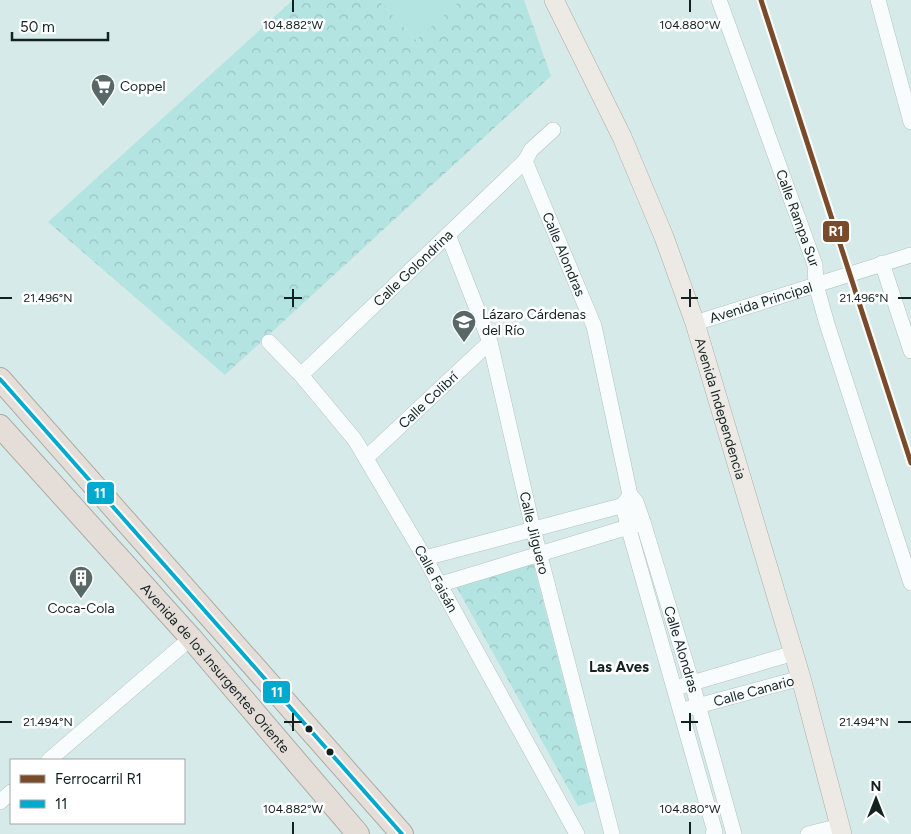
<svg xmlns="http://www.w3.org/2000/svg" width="911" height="834" font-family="Figtree,sans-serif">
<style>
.grass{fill:#b4e4e1}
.park{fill:url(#park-crowns)}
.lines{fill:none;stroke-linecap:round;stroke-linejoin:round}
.minor-casing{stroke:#b1c2c0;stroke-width:16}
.major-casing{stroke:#acaba4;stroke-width:20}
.highway-casing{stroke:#acaba4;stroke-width:24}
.minor{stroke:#f9fcfc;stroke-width:15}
.major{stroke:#edeae6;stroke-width:19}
.highway{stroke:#e5ddd8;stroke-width:22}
.bus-1-casing{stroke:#fff;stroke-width:8}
.bus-1{stroke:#00a9ce;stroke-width:4}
.rail-1-casing{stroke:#fff;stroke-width:9}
.rail-1{stroke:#7a4b2a;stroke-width:5}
.ticks{fill:none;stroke:#132221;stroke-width:2}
.bus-dot{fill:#132221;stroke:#fff;stroke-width:2}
.labels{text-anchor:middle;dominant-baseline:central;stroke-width:5;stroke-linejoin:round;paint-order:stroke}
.poi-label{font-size:14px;fill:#132221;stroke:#fff;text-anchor:start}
.street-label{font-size:14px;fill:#132221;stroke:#fff}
.neighbourhood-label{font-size:15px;font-weight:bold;fill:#132221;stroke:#fff}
.ticks-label{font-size:12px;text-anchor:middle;fill:#132221;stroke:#fff;stroke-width:5;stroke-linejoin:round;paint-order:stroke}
.line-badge{stroke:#fff;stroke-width:2}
.badge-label{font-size:14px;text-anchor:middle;font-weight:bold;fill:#fff}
</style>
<defs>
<pattern id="park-crowns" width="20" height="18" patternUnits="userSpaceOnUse" patternTransform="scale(1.25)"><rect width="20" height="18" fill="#b4e4e1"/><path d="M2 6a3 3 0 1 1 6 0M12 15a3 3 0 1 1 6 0" fill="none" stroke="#9ac3c1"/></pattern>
</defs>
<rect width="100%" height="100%" fill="#d6ebe9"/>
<path class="grass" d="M 378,0 L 461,0 L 416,40 Z"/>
<path class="park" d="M 293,0 L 378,0 L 416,40 L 461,0 L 524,0 L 551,76 L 225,375 L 48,222 Z
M 533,563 L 595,801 L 578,806 L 456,586 Z"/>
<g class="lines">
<defs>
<g id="minor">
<path id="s1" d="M 719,0 L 815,265 L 816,285 L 827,324 L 911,583"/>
<path d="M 878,0 L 911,122"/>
<path id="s2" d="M 525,161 L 594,326 L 630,495 L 636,502 L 643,522 L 692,683 L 734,834"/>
<path id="s3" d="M 448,235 L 490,342 L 533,529 L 612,834"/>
<path d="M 882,263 L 911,351"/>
<path id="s4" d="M 695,323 L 911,255"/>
<path id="s5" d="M 269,342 L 301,375 L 355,440 L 425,558 L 577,834"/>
<path id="s6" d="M 301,375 L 525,161 L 531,150 L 553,130"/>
<path id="s7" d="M 366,458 L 490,342"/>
<path d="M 630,495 L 623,505 L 628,526 L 715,832 L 713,834"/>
<path d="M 425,558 L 632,503"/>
<path d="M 438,585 L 638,524"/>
<path d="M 682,686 L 794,653"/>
<path id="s8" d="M 690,708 L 801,678"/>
<path d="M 49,760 L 191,638"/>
<path d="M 0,802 L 11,792"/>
<path d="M 808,834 L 840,826"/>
</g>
<g id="major">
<path id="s9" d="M 554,0 L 622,137 L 664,237 L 695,323 L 801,678 L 842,834"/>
</g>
<g id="highway">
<path d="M 0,379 L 402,834"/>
<path id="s10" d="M 0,426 L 191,638 L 358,834"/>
</g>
</defs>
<use href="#minor" class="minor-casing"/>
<use href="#major" class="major-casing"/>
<use href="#highway" class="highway-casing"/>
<use href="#minor" class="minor"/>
<use href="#major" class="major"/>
<use href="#highway" class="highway"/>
<defs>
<path id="bus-1" d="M 0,379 L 402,834"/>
</defs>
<use href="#bus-1" class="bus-1-casing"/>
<use href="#bus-1" class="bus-1"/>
<defs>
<path id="rail-1" d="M 761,0 L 911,463"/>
</defs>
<use href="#rail-1" class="rail-1-casing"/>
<use href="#rail-1" class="rail-1"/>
</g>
<path class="ticks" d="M 293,0 L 293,12M 690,0 L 690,12M 293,289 L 293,307M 690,289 L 690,307M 0,298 L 12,298M 284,298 L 302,298M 681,298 L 698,298M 898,298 L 911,298M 293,713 L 293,731M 690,713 L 690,731M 0,722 L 12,722M 284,722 L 302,722M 681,722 L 698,722M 898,722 L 911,722M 293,822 L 293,834M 690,822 L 690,834"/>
<defs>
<symbol id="supermarket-pin" viewBox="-11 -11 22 30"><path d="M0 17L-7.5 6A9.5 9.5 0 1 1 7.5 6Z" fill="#576867" stroke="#fff"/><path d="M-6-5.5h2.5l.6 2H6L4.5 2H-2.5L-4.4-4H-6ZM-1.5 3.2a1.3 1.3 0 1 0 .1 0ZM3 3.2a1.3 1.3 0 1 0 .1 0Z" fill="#fff"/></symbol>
<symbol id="school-pin" viewBox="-11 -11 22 30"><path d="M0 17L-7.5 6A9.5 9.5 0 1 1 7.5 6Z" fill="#576867" stroke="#fff"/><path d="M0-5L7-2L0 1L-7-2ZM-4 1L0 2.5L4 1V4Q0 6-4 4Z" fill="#fff"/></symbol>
<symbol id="building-pin" viewBox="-11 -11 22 30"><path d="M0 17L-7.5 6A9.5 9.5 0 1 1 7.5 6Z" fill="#576867" stroke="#fff"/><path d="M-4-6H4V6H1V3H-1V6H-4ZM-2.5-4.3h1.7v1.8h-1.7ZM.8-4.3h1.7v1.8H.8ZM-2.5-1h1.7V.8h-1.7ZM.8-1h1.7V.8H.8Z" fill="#fff"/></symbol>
</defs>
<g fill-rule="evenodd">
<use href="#supermarket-pin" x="89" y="72" width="28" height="38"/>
<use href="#school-pin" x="450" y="308" width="28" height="38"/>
<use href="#building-pin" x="67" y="564" width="28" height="38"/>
</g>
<g class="bus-dot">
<circle cx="309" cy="729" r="4.5"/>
<circle cx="330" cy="752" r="4.5"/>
</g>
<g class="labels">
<g class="poi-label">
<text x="120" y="86">Coppel</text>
<text x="482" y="314">Lázaro Cárdenas<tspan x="482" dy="16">del Río</tspan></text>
<text x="81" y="608" text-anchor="middle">Coca-Cola</text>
</g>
<g class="street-label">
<text stroke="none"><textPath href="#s1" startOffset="232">Calle Rampa Sur</textPath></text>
<text stroke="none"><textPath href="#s2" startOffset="101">Calle Alondras</textPath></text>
<text stroke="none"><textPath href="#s6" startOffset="155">Calle Golondrina</textPath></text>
<text stroke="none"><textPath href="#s4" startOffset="69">Avenida Principal</textPath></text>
<text stroke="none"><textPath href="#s7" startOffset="85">Calle Colibrí</textPath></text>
<text stroke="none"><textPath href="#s9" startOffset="442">Avenida Independencia</textPath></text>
<text stroke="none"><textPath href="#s3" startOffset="311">Calle Jilguero</textPath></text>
<text stroke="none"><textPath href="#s5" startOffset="291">Calle Faisán</textPath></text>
<text stroke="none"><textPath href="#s2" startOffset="515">Calle Alondras</textPath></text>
<text stroke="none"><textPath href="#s10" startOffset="324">Avenida de los Insurgentes Oriente</textPath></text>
<text stroke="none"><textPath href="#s8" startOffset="66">Calle Canario</textPath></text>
</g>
<g class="neighbourhood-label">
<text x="619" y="667">Las Aves</text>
</g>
</g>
<g class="ticks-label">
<text x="293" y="29">104.882°W</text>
<text x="690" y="29">104.880°W</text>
<text x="48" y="302">21.496°N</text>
<text x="864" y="302">21.496°N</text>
<text x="48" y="726">21.494°N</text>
<text x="864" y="726">21.494°N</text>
<text x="293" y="813">104.882°W</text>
<text x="690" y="813">104.880°W</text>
</g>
<g class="line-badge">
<rect x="822" y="220" width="28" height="23" rx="5" fill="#7a4b2a"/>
<rect x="86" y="481" width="29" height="24" rx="5" fill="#00a9ce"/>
<rect x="262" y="680" width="29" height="24" rx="5" fill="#00a9ce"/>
</g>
<g class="badge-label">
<text x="836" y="236">R1</text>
<text x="100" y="498">11</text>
<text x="277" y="697">11</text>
</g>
<rect x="10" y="759" width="175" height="65" fill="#ffffff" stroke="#a1a7a6"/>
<rect x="20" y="775" width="25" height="8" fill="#7a4b2a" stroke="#a1a7a6"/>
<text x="55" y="784" font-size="15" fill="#132221">Ferrocarril R1</text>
<rect x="20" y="800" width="25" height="8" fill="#00a9ce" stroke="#a1a7a6"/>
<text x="55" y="809" font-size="15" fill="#132221">11</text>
<g transform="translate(876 799)" stroke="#ffffff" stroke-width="4" paint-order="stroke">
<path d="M0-4L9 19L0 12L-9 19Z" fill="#132221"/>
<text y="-8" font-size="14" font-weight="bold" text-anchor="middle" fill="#132221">N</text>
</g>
<path d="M12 32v8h96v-8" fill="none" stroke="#132221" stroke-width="2.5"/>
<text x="20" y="32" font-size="15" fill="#132221" stroke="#ffffff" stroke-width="4" paint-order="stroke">50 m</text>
</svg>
